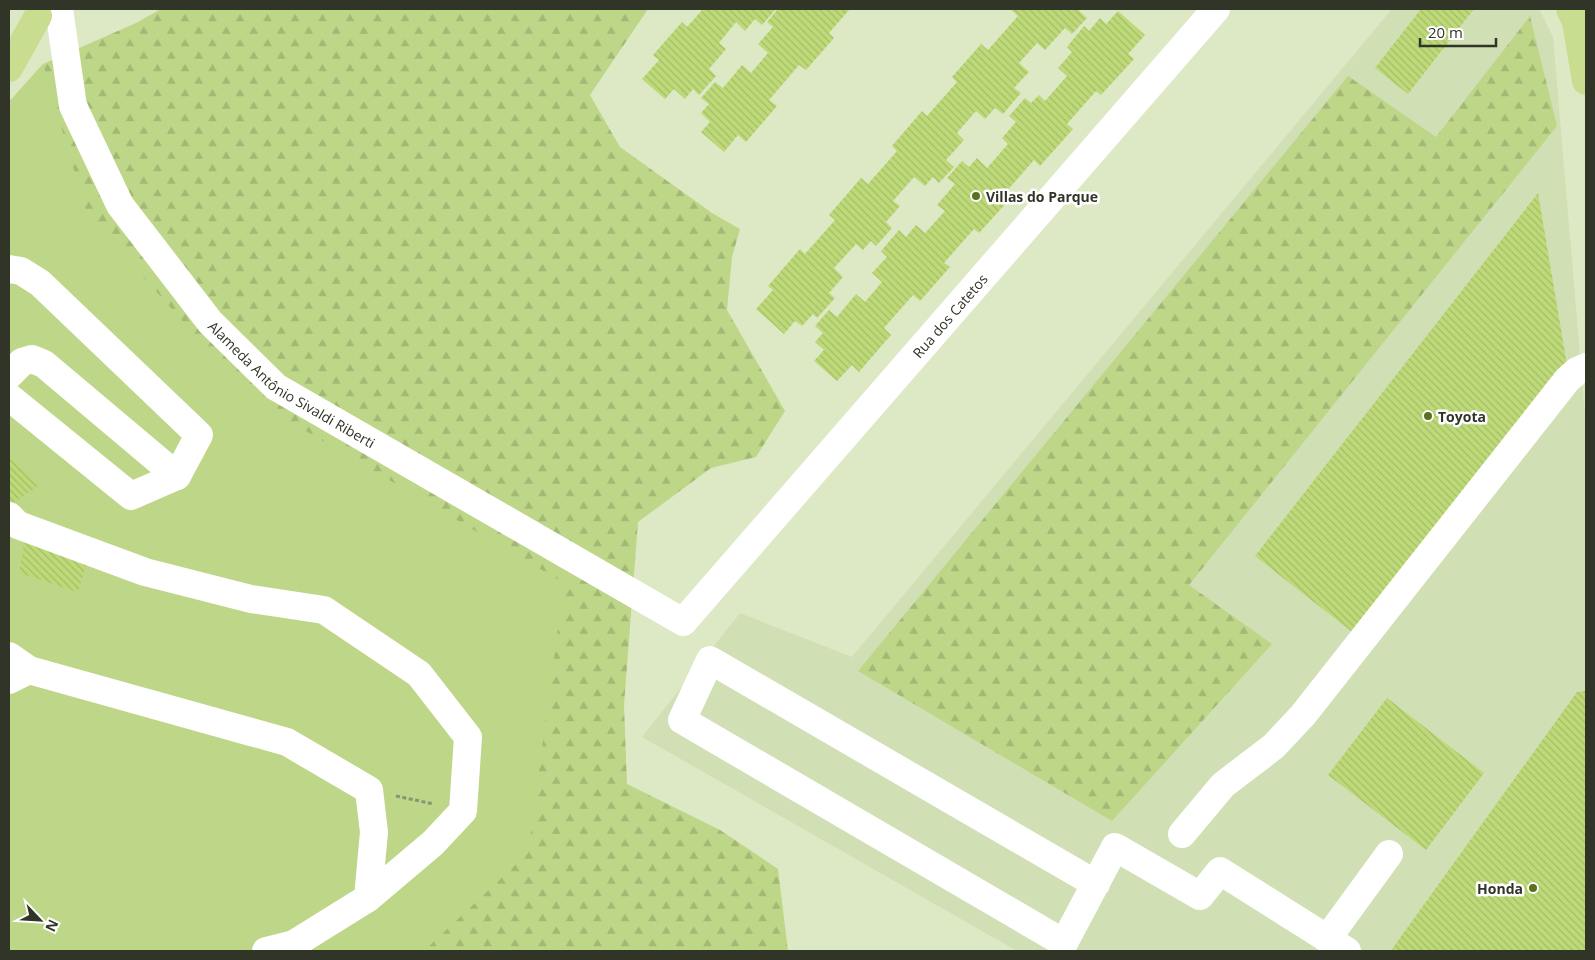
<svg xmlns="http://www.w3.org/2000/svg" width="1595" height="960" font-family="'Open Sans',sans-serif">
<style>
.built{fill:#d1dfb4}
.forest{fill:url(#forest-firs)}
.green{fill:#bed688}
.building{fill:url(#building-back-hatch)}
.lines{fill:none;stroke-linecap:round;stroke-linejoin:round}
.path{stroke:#8a9379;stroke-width:3;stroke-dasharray:4 2.5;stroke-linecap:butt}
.minor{stroke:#fff;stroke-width:28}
.major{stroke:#c9dd91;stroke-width:28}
.poi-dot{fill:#5c701f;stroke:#fff;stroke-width:2}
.labels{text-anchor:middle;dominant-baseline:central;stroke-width:5;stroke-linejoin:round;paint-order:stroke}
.poi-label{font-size:14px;font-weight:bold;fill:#313527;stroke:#fff;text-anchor:start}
.street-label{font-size:14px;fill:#313527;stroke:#fff}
</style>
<defs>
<pattern id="forest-firs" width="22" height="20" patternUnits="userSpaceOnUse" patternTransform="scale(1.25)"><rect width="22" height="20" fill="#bed688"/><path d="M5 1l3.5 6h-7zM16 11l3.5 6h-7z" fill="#a4b875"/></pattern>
<pattern id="building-back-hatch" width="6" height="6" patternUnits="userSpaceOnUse" patternTransform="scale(1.25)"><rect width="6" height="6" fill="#beda78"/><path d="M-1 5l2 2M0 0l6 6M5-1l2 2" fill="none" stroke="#a4bc68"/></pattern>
</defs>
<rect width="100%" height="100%" fill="#dde9c5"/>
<path class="built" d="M 1392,9 L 1539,9 L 1553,37 L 1586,426 L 1586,951 L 1017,951 L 642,737 L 740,613 L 852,657 Z"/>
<path class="forest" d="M 161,9 L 648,9 L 590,95 L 620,147 L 712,213 L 740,229 L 732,257 L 727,310 L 785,411 L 756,457 L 711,468 L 638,522 L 624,705 L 627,784 L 720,830 L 778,869 L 788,951 L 9,951 L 9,102 L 43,64 L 136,23 Z
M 1530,16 L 1557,126 L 1189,585 L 1272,644 L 1112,821 L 858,671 L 1348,76 L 1436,137 Z"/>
<path class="green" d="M 43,64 L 87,215 L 255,401 L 564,583 L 528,853 L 424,951 L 9,951 L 9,102 Z"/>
<path class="building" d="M 703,9 L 776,9 L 762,25 L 755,19 L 745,31 L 736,22 L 719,43 L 726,49 L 709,69 L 716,76 L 699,95 L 693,89 L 685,99 L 674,89 L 665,99 L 642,79 L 659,60 L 653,55 L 682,22 L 687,27 Z
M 778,9 L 850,9 L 829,33 L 834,38 L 806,70 L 799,65 L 769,100 L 777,106 L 746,142 L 738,135 L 724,152 L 701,132 L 710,122 L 701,113 L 709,104 L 701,98 L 715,82 L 723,88 L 742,65 L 751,73 L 768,53 L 758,44 L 773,27 L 767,22 Z
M 1010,9 L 1081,9 L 1079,11 L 1087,18 L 1072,34 L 1065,28 L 1045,50 L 1037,43 L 1019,63 L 1029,72 L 1014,88 L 1021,93 L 1003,114 L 995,108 L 985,119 L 976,111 L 957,133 L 964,140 L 946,160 L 954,167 L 939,183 L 933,177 L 925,186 L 914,177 L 893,201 L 900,206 L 886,222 L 892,228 L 876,246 L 871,241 L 863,250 L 856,244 L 834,268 L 843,277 L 829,293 L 835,298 L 817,318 L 813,314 L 802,326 L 795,321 L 784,334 L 756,309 L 773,290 L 768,286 L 800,249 L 805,254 L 835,220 L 829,215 L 861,178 L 868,184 L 897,151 L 892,146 L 922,111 L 927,116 L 957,82 L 952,77 L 981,44 L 988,50 L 1018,16 Z
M 1421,9 L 1474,9 L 1408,94 L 1375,68 Z
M 1118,11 L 1145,35 L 1128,54 L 1134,59 L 1101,95 L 1096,91 L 1067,124 L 1073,129 L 1040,166 L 1034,160 L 1004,194 L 1010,199 L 979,233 L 974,229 L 944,263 L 950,267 L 920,301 L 913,295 L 884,328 L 891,335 L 859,372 L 852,365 L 837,381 L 814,361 L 824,350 L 815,342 L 823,333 L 815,326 L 829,310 L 837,317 L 856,294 L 865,302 L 882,282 L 872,273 L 887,257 L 881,251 L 899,230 L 906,237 L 916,225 L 925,233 L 945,211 L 937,205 L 955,184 L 947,178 L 962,161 L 969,167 L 977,158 L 987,168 L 1008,144 L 1002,138 L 1016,122 L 1009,116 L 1025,98 L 1031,103 L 1039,95 L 1045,101 L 1067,76 L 1058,68 L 1072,52 L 1067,47 L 1084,26 L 1089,31 L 1100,18 L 1106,24 Z
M 1538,193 L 1568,371 L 1360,638 L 1255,556 Z
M 9,456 L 38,486 L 12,504 L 9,500 Z
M 25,539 L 88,559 L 78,592 L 19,573 Z
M 1586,691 L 1586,951 L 1394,951 L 1392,949 L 1577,692 Z
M 1387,698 L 1484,773 L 1426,850 L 1328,775 Z"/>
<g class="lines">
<path class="path" d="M 396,796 L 434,804"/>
<g class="minor">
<path id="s1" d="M 59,9 L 73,106 L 120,205 L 210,322 L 276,387 L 683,622 L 1216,9"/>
<path d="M 9,269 L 21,271 L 40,283 L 199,435 L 177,476 L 131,496 L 9,397"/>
<path d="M 9,375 L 22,362 L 32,359 L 44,364 L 177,476"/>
<path d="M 9,516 L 18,525 L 145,572 L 251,599 L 324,610 L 419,674 L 468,737 L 463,811 L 433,843 L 368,898"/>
<path d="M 9,656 L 29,670 L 9,680"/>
<path d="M 29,670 L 287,742 L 369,790 L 374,832 L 368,898 L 294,944 L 266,951"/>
<path d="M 1182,834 L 1223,785 L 1274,746 L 1303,715 L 1567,380 L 1577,371 L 1586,367"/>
<path d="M 1096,884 L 710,660 L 682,720 L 1064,943 L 1115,847 L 1200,896 L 1220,871 L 1347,951"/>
<path d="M 1327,939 L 1389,854"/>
</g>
<path class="major" d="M 1570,9 L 1576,22 L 1586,81
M 9,68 L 38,16"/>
</g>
<g class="poi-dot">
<circle cx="976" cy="196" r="5"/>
<circle cx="1428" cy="416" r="5"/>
<circle cx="1533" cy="888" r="5"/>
</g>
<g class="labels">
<g class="poi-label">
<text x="986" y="196">Villas do Parque</text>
<text x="1438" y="416">Toyota</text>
<text x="1523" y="888" text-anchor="end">Honda</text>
</g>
<g class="street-label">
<text stroke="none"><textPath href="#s1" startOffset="1324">Rua dos Catetos</textPath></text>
<text stroke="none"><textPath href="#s1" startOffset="459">Alameda Antônio Sivaldi Riberti</textPath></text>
</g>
</g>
<rect width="1595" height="960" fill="none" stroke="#313527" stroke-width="20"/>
<g transform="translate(40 920) rotate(115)" stroke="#ffffff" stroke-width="4" paint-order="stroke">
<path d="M0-4L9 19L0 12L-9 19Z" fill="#313527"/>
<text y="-8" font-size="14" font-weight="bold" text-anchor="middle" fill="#313527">N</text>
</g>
<path d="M1420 38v8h76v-8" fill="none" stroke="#313527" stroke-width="2.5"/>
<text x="1428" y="38" font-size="15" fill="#313527" stroke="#ffffff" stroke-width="4" paint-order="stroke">20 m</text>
</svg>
